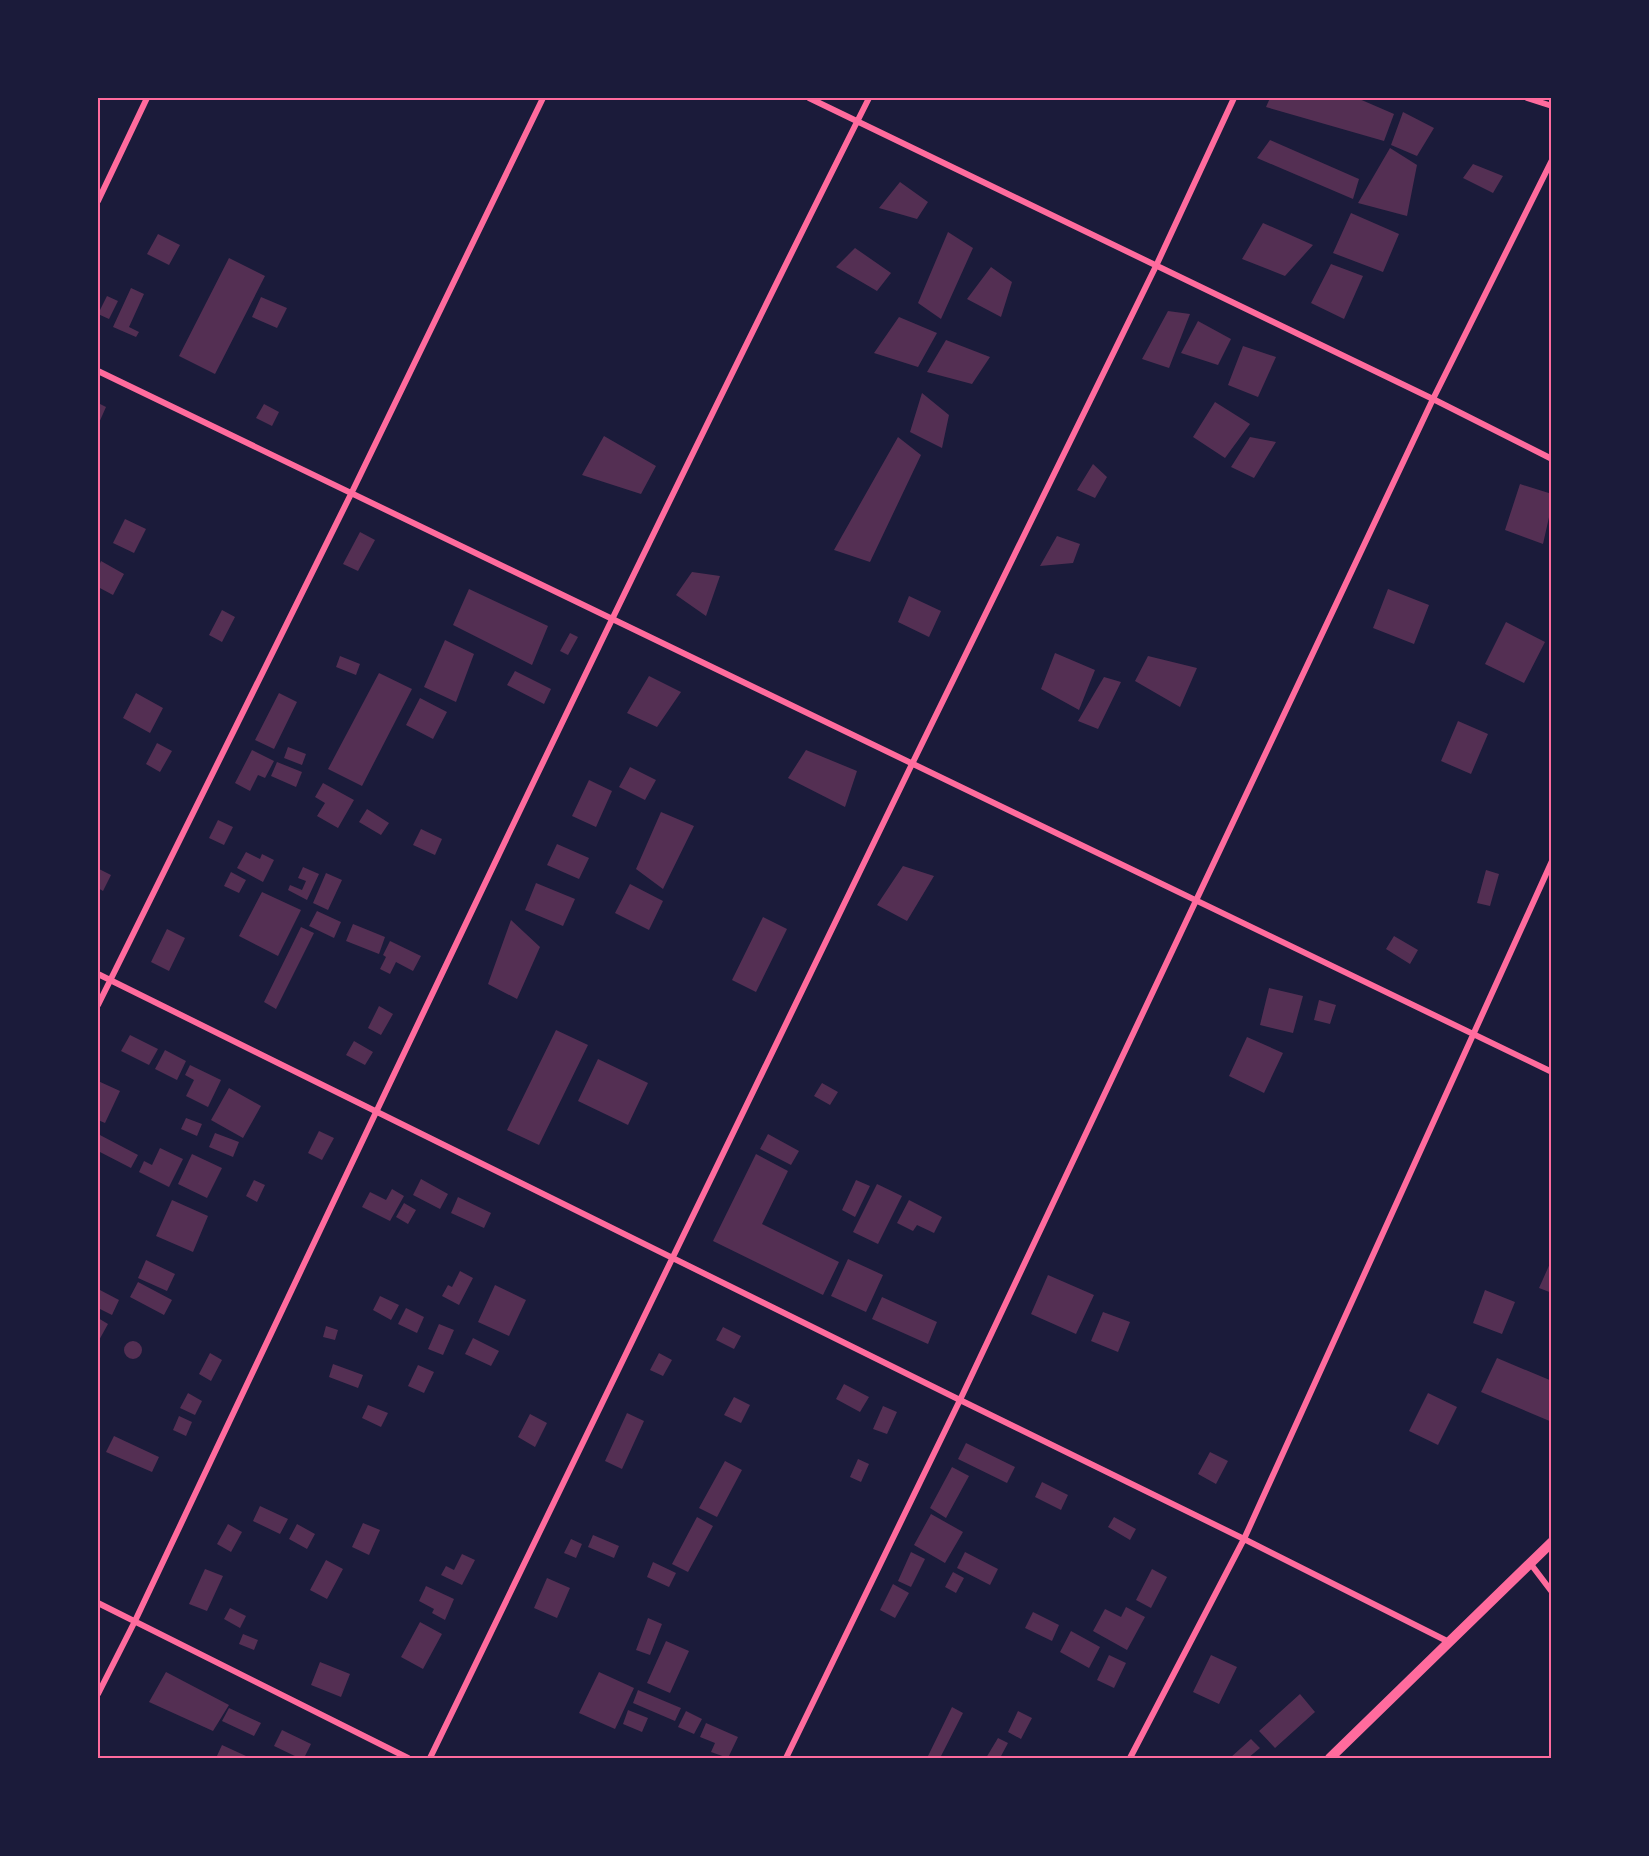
<svg xmlns="http://www.w3.org/2000/svg" width="1649" height="1856" font-family="Rubik,sans-serif">
<style>
.building{fill:#542f53}
.lines{fill:none;stroke-linecap:round;stroke-linejoin:round}
.minor{stroke:#ff6b9d;stroke-width:6}
.tertiary{stroke:#ff6b9d;stroke-width:10}
.neatline{fill:none;stroke:#ff6b9d;stroke-width:2}
</style>
<rect width="100%" height="100%" fill="#1b1b3a"/>
<path class="building" d="M 1270,98 L 1357,98 L 1394,114 L 1384,141 L 1266,107 Z
M 1403,112 L 1434,128 L 1417,156 L 1391,145 Z
M 1270,140 L 1359,179 L 1353,199 L 1257,158 Z
M 1390,148 L 1417,165 L 1407,216 L 1358,203 Z
M 1473,164 L 1503,176 L 1493,193 L 1463,178 Z
M 900,182 L 928,202 L 917,219 L 879,208 Z
M 1351,213 L 1399,234 L 1383,272 L 1333,253 Z
M 1263,223 L 1313,245 L 1285,276 L 1242,259 Z
M 948,232 L 973,248 L 941,319 L 918,303 Z
M 158,234 L 180,245 L 169,265 L 147,254 Z
M 855,248 L 891,273 L 877,291 L 836,267 Z
M 229,258 L 265,276 L 215,374 L 179,356 Z
M 1331,264 L 1363,276 L 1344,319 L 1311,303 Z
M 991,267 L 1012,282 L 1001,317 L 967,299 Z
M 131,288 L 144,294 L 129,327 L 139,332 L 136,337 L 113,327 Z
M 107,296 L 118,301 L 109,319 L 98,314 Z
M 261,297 L 287,308 L 277,328 L 252,317 Z
M 1168,311 L 1190,314 L 1169,368 L 1142,359 Z
M 899,317 L 937,333 L 918,367 L 874,353 Z
M 1198,321 L 1231,339 L 1218,365 L 1181,353 Z
M 946,340 L 990,357 L 972,384 L 927,372 Z
M 1243,346 L 1276,357 L 1258,397 L 1228,385 Z
M 922,393 L 949,415 L 942,448 L 910,432 Z
M 1215,402 L 1250,424 L 1225,458 L 1193,437 Z
M 98,403 L 106,407 L 98,425 Z
M 264,404 L 279,412 L 272,426 L 256,418 Z
M 604,436 L 656,466 L 641,494 L 582,475 Z
M 898,437 L 921,455 L 870,562 L 834,550 Z
M 1250,437 L 1276,442 L 1254,478 L 1231,467 Z
M 1093,464 L 1107,477 L 1095,498 L 1077,490 Z
M 1520,484 L 1552,494 L 1552,504 L 1543,544 L 1505,530 Z
M 125,519 L 146,529 L 134,553 L 113,543 Z
M 360,532 L 375,540 L 358,571 L 343,564 Z
M 1057,536 L 1080,544 L 1073,563 L 1040,566 Z
M 101,561 L 124,574 L 113,595 L 98,587 L 98,568 Z
M 692,572 L 720,576 L 706,616 L 676,595 Z
M 469,589 L 548,626 L 532,665 L 453,625 Z
M 1388,589 L 1429,605 L 1414,644 L 1373,628 Z
M 909,596 L 941,611 L 929,637 L 898,622 Z
M 222,610 L 235,617 L 222,642 L 209,635 Z
M 1506,622 L 1545,642 L 1524,683 L 1485,664 Z
M 570,633 L 578,637 L 568,655 L 560,651 Z
M 445,640 L 474,654 L 456,702 L 424,687 Z
M 1055,653 L 1095,670 L 1079,710 L 1041,689 Z
M 340,656 L 360,664 L 356,675 L 336,667 Z
M 1148,656 L 1197,668 L 1180,707 L 1135,681 Z
M 515,671 L 551,689 L 544,704 L 507,685 Z
M 379,673 L 412,689 L 362,786 L 328,769 Z
M 649,676 L 681,692 L 657,727 L 627,713 Z
M 1104,677 L 1121,682 L 1098,729 L 1078,721 Z
M 136,693 L 163,708 L 150,733 L 123,718 Z
M 279,693 L 297,702 L 274,749 L 255,740 Z
M 420,698 L 447,712 L 433,739 L 406,725 Z
M 1458,721 L 1488,734 L 1471,774 L 1441,761 Z
M 157,743 L 172,751 L 160,772 L 146,764 Z
M 288,747 L 306,754 L 302,765 L 284,758 Z
M 252,750 L 274,761 L 265,778 L 258,775 L 250,791 L 235,783 Z
M 806,750 L 857,771 L 845,807 L 788,778 Z
M 277,762 L 302,772 L 296,787 L 271,776 Z
M 630,767 L 656,780 L 645,800 L 619,787 Z
M 589,780 L 612,791 L 596,827 L 572,816 Z
M 323,783 L 354,800 L 338,828 L 317,816 L 325,803 L 315,797 Z
M 367,809 L 389,823 L 381,835 L 359,822 Z
M 661,812 L 694,826 L 663,889 L 636,869 Z
M 218,820 L 233,827 L 224,845 L 209,838 Z
M 421,829 L 442,839 L 435,855 L 413,845 Z
M 557,844 L 589,858 L 579,879 L 547,865 Z
M 246,852 L 260,859 L 262,854 L 274,860 L 263,882 L 237,868 Z
M 903,866 L 934,876 L 907,921 L 877,905 Z
M 303,867 L 319,874 L 307,900 L 288,890 L 290,885 L 302,890 L 306,881 L 298,878 Z
M 99,869 L 111,875 L 103,891 L 98,888 L 98,872 Z
M 1486,870 L 1499,874 L 1490,906 L 1477,903 Z
M 231,872 L 246,880 L 239,893 L 224,886 Z
M 326,873 L 342,880 L 328,910 L 313,903 Z
M 536,883 L 575,899 L 563,926 L 525,910 Z
M 630,884 L 663,901 L 649,930 L 615,913 Z
M 262,892 L 301,910 L 278,956 L 239,936 Z
M 317,911 L 341,922 L 334,938 L 309,926 Z
M 763,917 L 787,929 L 756,992 L 732,980 Z
M 511,920 L 540,947 L 517,999 L 488,984 Z
M 353,924 L 385,937 L 379,954 L 346,941 Z
M 301,927 L 314,933 L 276,1009 L 264,1002 Z
M 167,929 L 185,938 L 169,971 L 151,962 Z
M 1394,936 L 1418,950 L 1410,964 L 1386,949 Z
M 390,941 L 421,956 L 413,971 L 396,962 L 390,974 L 380,969 L 386,957 L 383,955 Z
M 1269,988 L 1303,996 L 1293,1033 L 1260,1025 Z
M 1319,1000 L 1336,1005 L 1330,1024 L 1314,1020 Z
M 379,1006 L 393,1014 L 381,1035 L 368,1028 Z
M 556,1030 L 588,1045 L 539,1145 L 507,1130 Z
M 130,1035 L 158,1049 L 149,1065 L 121,1051 Z
M 1247,1037 L 1283,1053 L 1264,1093 L 1229,1076 Z
M 354,1041 L 373,1052 L 365,1065 L 346,1055 Z
M 165,1050 L 186,1061 L 177,1080 L 155,1069 Z
M 598,1059 L 648,1083 L 628,1125 L 578,1101 Z
M 190,1065 L 221,1080 L 208,1107 L 186,1096 L 194,1080 L 185,1075 Z
M 98,1081 L 120,1091 L 105,1123 L 98,1120 Z
M 822,1083 L 838,1092 L 830,1105 L 814,1096 Z
M 229,1088 L 261,1106 L 243,1138 L 211,1120 Z
M 186,1118 L 202,1124 L 197,1136 L 181,1129 Z
M 319,1131 L 334,1138 L 322,1160 L 308,1153 Z
M 215,1133 L 239,1142 L 233,1157 L 209,1147 Z
M 98,1134 L 138,1155 L 131,1168 L 98,1151 Z
M 768,1134 L 799,1151 L 791,1165 L 760,1149 Z
M 160,1148 L 183,1159 L 169,1187 L 139,1172 L 144,1161 L 152,1165 Z
M 192,1154 L 222,1168 L 207,1198 L 178,1184 Z
M 756,1154 L 788,1171 L 762,1224 L 839,1262 L 823,1295 L 713,1241 Z
M 421,1179 L 448,1194 L 440,1209 L 413,1195 Z
M 254,1180 L 265,1185 L 257,1202 L 246,1196 Z
M 856,1180 L 870,1186 L 855,1217 L 842,1210 Z
M 877,1184 L 902,1196 L 878,1244 L 853,1232 Z
M 392,1189 L 404,1196 L 390,1221 L 362,1207 L 370,1192 L 386,1200 Z
M 458,1197 L 491,1213 L 484,1228 L 451,1213 Z
M 172,1200 L 208,1216 L 193,1252 L 156,1236 Z
M 909,1200 L 942,1217 L 934,1233 L 917,1225 L 913,1231 L 897,1223 Z
M 404,1203 L 416,1210 L 408,1224 L 396,1217 Z
M 848,1259 L 883,1275 L 866,1312 L 831,1296 Z
M 1552,1259 L 1552,1293 L 1539,1288 Z
M 146,1260 L 175,1274 L 167,1291 L 138,1278 Z
M 460,1271 L 473,1278 L 459,1305 L 442,1296 L 448,1285 L 452,1287 Z
M 1048,1275 L 1094,1295 L 1076,1334 L 1031,1314 Z
M 138,1282 L 172,1300 L 164,1315 L 130,1297 Z
M 495,1285 L 526,1300 L 509,1336 L 478,1322 Z
M 98,1289 L 119,1300 L 112,1315 L 98,1308 Z
M 1485,1290 L 1515,1302 L 1502,1334 L 1473,1323 Z
M 380,1296 L 399,1305 L 391,1320 L 373,1310 Z
M 882,1297 L 937,1322 L 928,1344 L 872,1319 Z
M 406,1308 L 424,1317 L 417,1333 L 398,1324 Z
M 1103,1312 L 1130,1322 L 1118,1352 L 1091,1341 Z
M 98,1318 L 108,1324 L 98,1342 Z
M 439,1324 L 454,1330 L 443,1355 L 428,1349 Z
M 326,1326 L 338,1330 L 335,1340 L 323,1337 Z
M 723,1327 L 741,1336 L 734,1349 L 716,1340 Z
M 473,1338 L 499,1351 L 491,1366 L 465,1354 Z
M124 1350a9 9 0 1 1 18 0a9 9 0 1 1-18 0Z
M 210,1353 L 222,1360 L 211,1381 L 199,1374 Z
M 659,1353 L 672,1360 L 663,1376 L 650,1370 Z
M 1497,1358 L 1552,1381 L 1552,1422 L 1481,1392 Z
M 333,1364 L 363,1375 L 358,1388 L 329,1377 Z
M 418,1365 L 434,1372 L 424,1393 L 408,1386 Z
M 844,1384 L 869,1397 L 860,1412 L 836,1399 Z
M 188,1393 L 202,1401 L 195,1415 L 180,1408 Z
M 1428,1393 L 1457,1407 L 1438,1445 L 1409,1431 Z
M 734,1397 L 750,1405 L 741,1423 L 724,1415 Z
M 368,1405 L 388,1413 L 381,1427 L 362,1418 Z
M 883,1406 L 897,1412 L 887,1434 L 873,1429 Z
M 627,1413 L 644,1421 L 622,1469 L 605,1461 Z
M 530,1414 L 547,1423 L 535,1447 L 518,1437 Z
M 179,1416 L 192,1422 L 186,1436 L 173,1430 Z
M 114,1436 L 159,1457 L 152,1472 L 106,1452 Z
M 966,1443 L 1015,1467 L 1007,1483 L 958,1459 Z
M 1210,1452 L 1228,1461 L 1216,1484 L 1198,1474 Z
M 858,1459 L 869,1464 L 861,1482 L 850,1477 Z
M 725,1461 L 742,1470 L 717,1517 L 699,1508 Z
M 952,1467 L 969,1476 L 946,1518 L 930,1508 Z
M 1042,1482 L 1068,1495 L 1061,1510 L 1035,1497 Z
M 260,1506 L 288,1519 L 280,1534 L 253,1521 Z
M 931,1514 L 963,1532 L 945,1563 L 914,1545 Z
M 697,1517 L 713,1526 L 688,1572 L 672,1564 Z
M 1114,1517 L 1136,1529 L 1130,1540 L 1108,1527 Z
M 363,1523 L 380,1530 L 369,1555 L 352,1547 Z
M 228,1524 L 242,1532 L 231,1552 L 217,1544 Z
M 297,1524 L 315,1534 L 307,1549 L 289,1539 Z
M 593,1535 L 619,1546 L 614,1558 L 588,1547 Z
M 571,1539 L 582,1544 L 576,1558 L 564,1553 Z
M 911,1552 L 925,1559 L 911,1587 L 898,1581 Z
M 965,1552 L 998,1569 L 990,1585 L 957,1568 Z
M 462,1554 L 475,1560 L 462,1585 L 441,1575 L 446,1566 L 454,1570 Z
M 326,1560 L 343,1569 L 327,1599 L 310,1590 Z
M 653,1562 L 676,1573 L 669,1587 L 647,1577 Z
M 205,1569 L 223,1576 L 207,1611 L 189,1604 Z
M 1152,1569 L 1167,1577 L 1151,1608 L 1136,1600 Z
M 953,1572 L 964,1578 L 956,1593 L 945,1587 Z
M 547,1578 L 570,1588 L 557,1618 L 534,1608 Z
M 893,1584 L 909,1593 L 895,1618 L 880,1610 Z
M 426,1586 L 454,1599 L 445,1620 L 432,1613 L 434,1609 L 419,1601 Z
M 1126,1607 L 1145,1617 L 1127,1650 L 1093,1631 L 1105,1609 L 1121,1617 Z
M 230,1608 L 246,1616 L 240,1628 L 224,1619 Z
M 1033,1612 L 1059,1625 L 1052,1641 L 1025,1628 Z
M 648,1618 L 662,1624 L 650,1655 L 636,1650 Z
M 420,1622 L 442,1634 L 423,1669 L 401,1657 Z
M 1071,1631 L 1100,1647 L 1089,1668 L 1060,1652 Z
M 243,1634 L 258,1640 L 254,1650 L 239,1644 Z
M 666,1641 L 689,1651 L 670,1693 L 647,1683 Z
M 1109,1655 L 1126,1663 L 1114,1688 L 1097,1680 Z
M 1211,1655 L 1237,1667 L 1219,1704 L 1193,1692 Z
M 320,1662 L 350,1674 L 341,1697 L 311,1685 Z
M 166,1672 L 229,1705 L 213,1731 L 149,1702 Z
M 599,1672 L 634,1688 L 615,1729 L 579,1713 Z
M 638,1690 L 681,1708 L 675,1721 L 633,1703 Z
M 1300,1694 L 1315,1712 L 1275,1748 L 1259,1731 Z
M 952,1707 L 963,1713 L 940,1758 L 927,1758 Z
M 229,1708 L 261,1723 L 254,1736 L 222,1721 Z
M 628,1710 L 648,1718 L 642,1732 L 623,1724 Z
M 686,1711 L 702,1719 L 694,1734 L 678,1727 Z
M 1018,1711 L 1032,1718 L 1021,1739 L 1008,1732 Z
M 706,1723 L 738,1737 L 728,1758 L 711,1752 L 715,1743 L 700,1737 Z
M 282,1730 L 311,1744 L 304,1758 L 299,1758 L 274,1746 Z
M 998,1738 L 1008,1743 L 1000,1758 L 986,1758 Z
M 1251,1739 L 1260,1748 L 1248,1758 L 1230,1758 Z
M 222,1745 L 246,1756 L 244,1758 L 216,1758 Z"/>
<g class="lines">
<path class="minor" d="M 809,98 L 1433,399 L 1552,459
M 1527,98 L 1552,106
M 98,201 L 147,98
M 98,371 L 1552,1072
M 98,974 L 960,1400 L 1244,1539 L 1449,1642
M 98,1005 L 351,494 L 543,98
M 1530,1563 L 1552,1592
M 98,1603 L 408,1758
M 98,1694 L 135,1621 C 376,1112 616,601 869,98
M 430,1758 L 912,764 L 1156,266 L 1234,98
M 786,1758 L 960,1400 L 1433,399 L 1552,160
M 1130,1758 L 1244,1539 L 1552,861"/>
<path class="tertiary" d="M 1330,1758 L 1552,1542"/>
</g>
<rect width="1649" height="1856" fill="none" stroke="#1b1b3a" stroke-width="198"/>
<rect x="99" y="99" width="1451" height="1658" class="neatline"/>
</svg>
